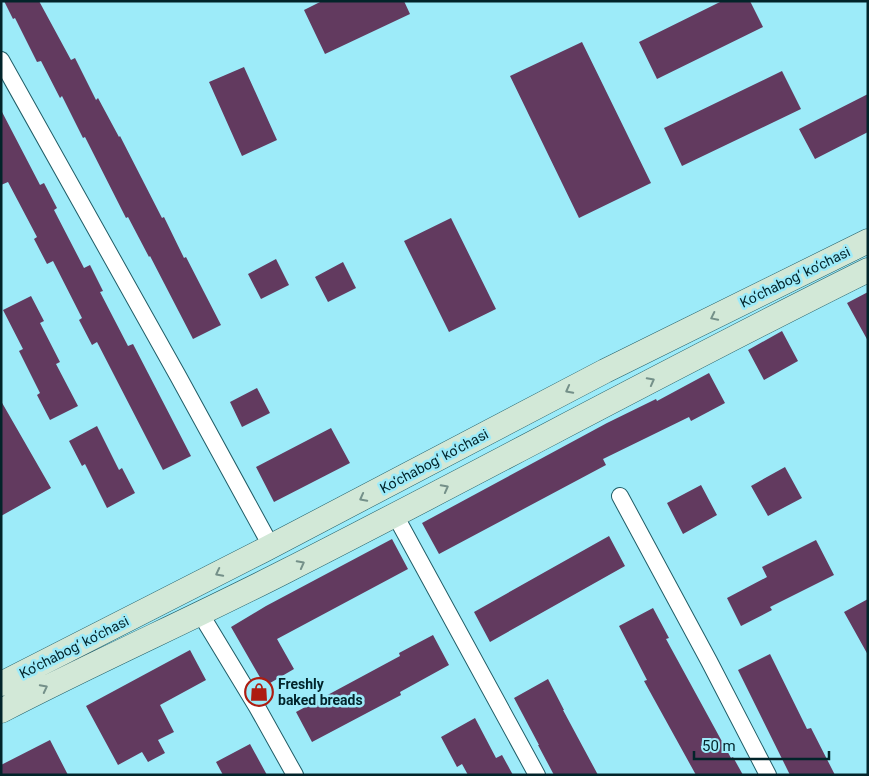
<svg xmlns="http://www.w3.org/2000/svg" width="869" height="776" font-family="Roboto,sans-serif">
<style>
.building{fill:#623a5f}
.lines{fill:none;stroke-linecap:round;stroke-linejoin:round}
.street-casing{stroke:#205d67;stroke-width:18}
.secondary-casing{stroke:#205d67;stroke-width:25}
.street{stroke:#fff;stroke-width:16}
.secondary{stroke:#d2e8d7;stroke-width:24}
.oneway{stroke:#749089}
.labels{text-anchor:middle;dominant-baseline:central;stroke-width:5;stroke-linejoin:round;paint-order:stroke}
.street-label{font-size:14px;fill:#02242a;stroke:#9debf9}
.poi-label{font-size:14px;font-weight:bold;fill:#02242a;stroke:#9debf9;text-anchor:start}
</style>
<rect width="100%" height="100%" fill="#9debf9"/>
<path class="building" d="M 4,1 L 39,1 L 71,60 L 75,58 L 96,100 L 98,98 L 119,137 L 120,136 L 162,218 L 164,217 L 184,258 L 186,257 L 221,325 L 193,339 L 150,256 L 149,257 L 128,217 L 126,218 L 85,137 L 83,138 L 62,96 L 60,98 L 41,61 L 37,62 L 15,18 L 13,19 Z
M 322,1 L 404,1 L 410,14 L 325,54 L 304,10 Z
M 722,1 L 750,1 L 763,27 L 657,79 L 639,42 Z
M 582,42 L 651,183 L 579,218 L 510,76 Z
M 244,67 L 277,140 L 242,156 L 209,82 Z
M 782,71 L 801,109 L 682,166 L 664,128 Z
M 868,94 L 868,132 L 815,159 L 799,129 Z
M 1,110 L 40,185 L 44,183 L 57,208 L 54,210 L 84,268 L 90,265 L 103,291 L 100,292 L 128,346 L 133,344 L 191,456 L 163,470 L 97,342 L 92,345 L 79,320 L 82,318 L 53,261 L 47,264 L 34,239 L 37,237 L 8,182 L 1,185 Z
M 451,218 L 496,309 L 449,332 L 404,241 Z
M 276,259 L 289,285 L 261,299 L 248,274 Z
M 343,262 L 356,288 L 328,302 L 315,277 Z
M 868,292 L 868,341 L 847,303 Z
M 31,296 L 44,321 L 40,323 L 60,362 L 56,364 L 78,406 L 50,420 L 37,395 L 40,393 L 19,351 L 23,349 L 3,310 Z
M 782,331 L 798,361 L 764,380 L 748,350 Z
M 709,373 L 725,403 L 691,421 L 689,417 L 603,459 L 606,465 L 439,554 L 422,523 L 607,423 L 656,399 L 657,401 Z
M 257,388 L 270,413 L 242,427 L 230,402 Z
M 1,401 L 51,488 L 1,516 Z
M 97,426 L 119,470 L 122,468 L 135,493 L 107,508 L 85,464 L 82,466 L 69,441 Z
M 331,428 L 350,463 L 274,502 L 256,467 Z
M 785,467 L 802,498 L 768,516 L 751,486 Z
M 701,485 L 717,515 L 683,534 L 667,503 Z
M 609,536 L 625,566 L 490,642 L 474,612 Z
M 392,539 L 408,569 L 277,639 L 294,669 L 265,686 L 231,627 L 266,606 Z
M 816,540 L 834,575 L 770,607 L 772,610 L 741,626 L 727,598 L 767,577 L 762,567 Z
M 868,599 L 868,655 L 844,612 Z
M 653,608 L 669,638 L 666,639 L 731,758 L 733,757 L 743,775 L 696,775 L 644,681 L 647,680 L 619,626 Z
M 433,635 L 449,665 L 400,692 L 401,695 L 312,742 L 296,712 L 400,656 L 399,653 Z
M 190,650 L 206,680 L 160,705 L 174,732 L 158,740 L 165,753 L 148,762 L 142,752 L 118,765 L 86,706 Z
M 770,654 L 807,729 L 811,728 L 835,775 L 790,775 L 738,670 Z
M 548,679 L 564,710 L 563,710 L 598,775 L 554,775 L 538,745 L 539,745 L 514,698 Z
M 475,718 L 496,758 L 502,755 L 513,775 L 468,775 L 462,764 L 457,767 L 441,737 Z
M 50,740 L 68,775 L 1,775 L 1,765 Z
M 250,744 L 267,775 L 223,775 L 216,762 Z"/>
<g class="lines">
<defs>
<path id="street" d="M 1,60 L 178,376 L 271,546
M 620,496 L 709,661 L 768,775
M 395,515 L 537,775
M 200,613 L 257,707 L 295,775"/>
<path id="secondary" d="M 1,684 L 262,551 L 605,371 L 868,241
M 1,711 C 95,662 192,619 286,571 C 481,472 672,367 868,270"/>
</defs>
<use href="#street" class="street-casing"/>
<use href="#secondary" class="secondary-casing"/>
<use href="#street" class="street"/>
<use href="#secondary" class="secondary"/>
</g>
<defs><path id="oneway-chevron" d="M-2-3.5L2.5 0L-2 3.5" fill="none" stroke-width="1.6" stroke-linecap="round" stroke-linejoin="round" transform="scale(1.25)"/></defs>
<g class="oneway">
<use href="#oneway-chevron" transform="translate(714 317) rotate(154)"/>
<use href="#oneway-chevron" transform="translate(651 381) rotate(-28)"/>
<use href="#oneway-chevron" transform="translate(569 390) rotate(152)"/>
<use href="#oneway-chevron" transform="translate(445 488) rotate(-28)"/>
<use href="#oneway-chevron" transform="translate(363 498) rotate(152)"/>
<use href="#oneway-chevron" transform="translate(301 564) rotate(-28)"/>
<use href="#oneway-chevron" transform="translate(219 573) rotate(153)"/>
<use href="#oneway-chevron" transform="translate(44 688) rotate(-27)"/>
</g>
<defs>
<symbol id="shop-ring" viewBox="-11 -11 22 22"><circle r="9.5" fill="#9debf9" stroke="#ad1d11" stroke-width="1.5"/><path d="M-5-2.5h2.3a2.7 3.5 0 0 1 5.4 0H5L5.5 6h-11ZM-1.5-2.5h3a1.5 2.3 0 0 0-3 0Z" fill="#ad1d11"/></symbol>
</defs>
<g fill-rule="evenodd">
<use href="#shop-ring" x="243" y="676" width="32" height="32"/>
</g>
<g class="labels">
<g class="street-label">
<text transform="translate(795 277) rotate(-26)">Ko‘chabog‘ ko‘chasi</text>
<text transform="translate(434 461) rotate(-28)">Ko‘chabog‘ ko‘chasi</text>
<text transform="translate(74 647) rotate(-27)">Ko‘chabog‘ ko‘chasi</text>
</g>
<g class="poi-label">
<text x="278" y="684">Freshly<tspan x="278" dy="16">baked breads</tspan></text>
</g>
</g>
<rect width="869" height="776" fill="none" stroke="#02242a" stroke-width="5"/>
<path d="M694 751v8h135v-8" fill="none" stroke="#02242a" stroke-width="2.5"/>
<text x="702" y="751" font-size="15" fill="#02242a" stroke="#9debf9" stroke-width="4" paint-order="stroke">50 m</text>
</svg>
